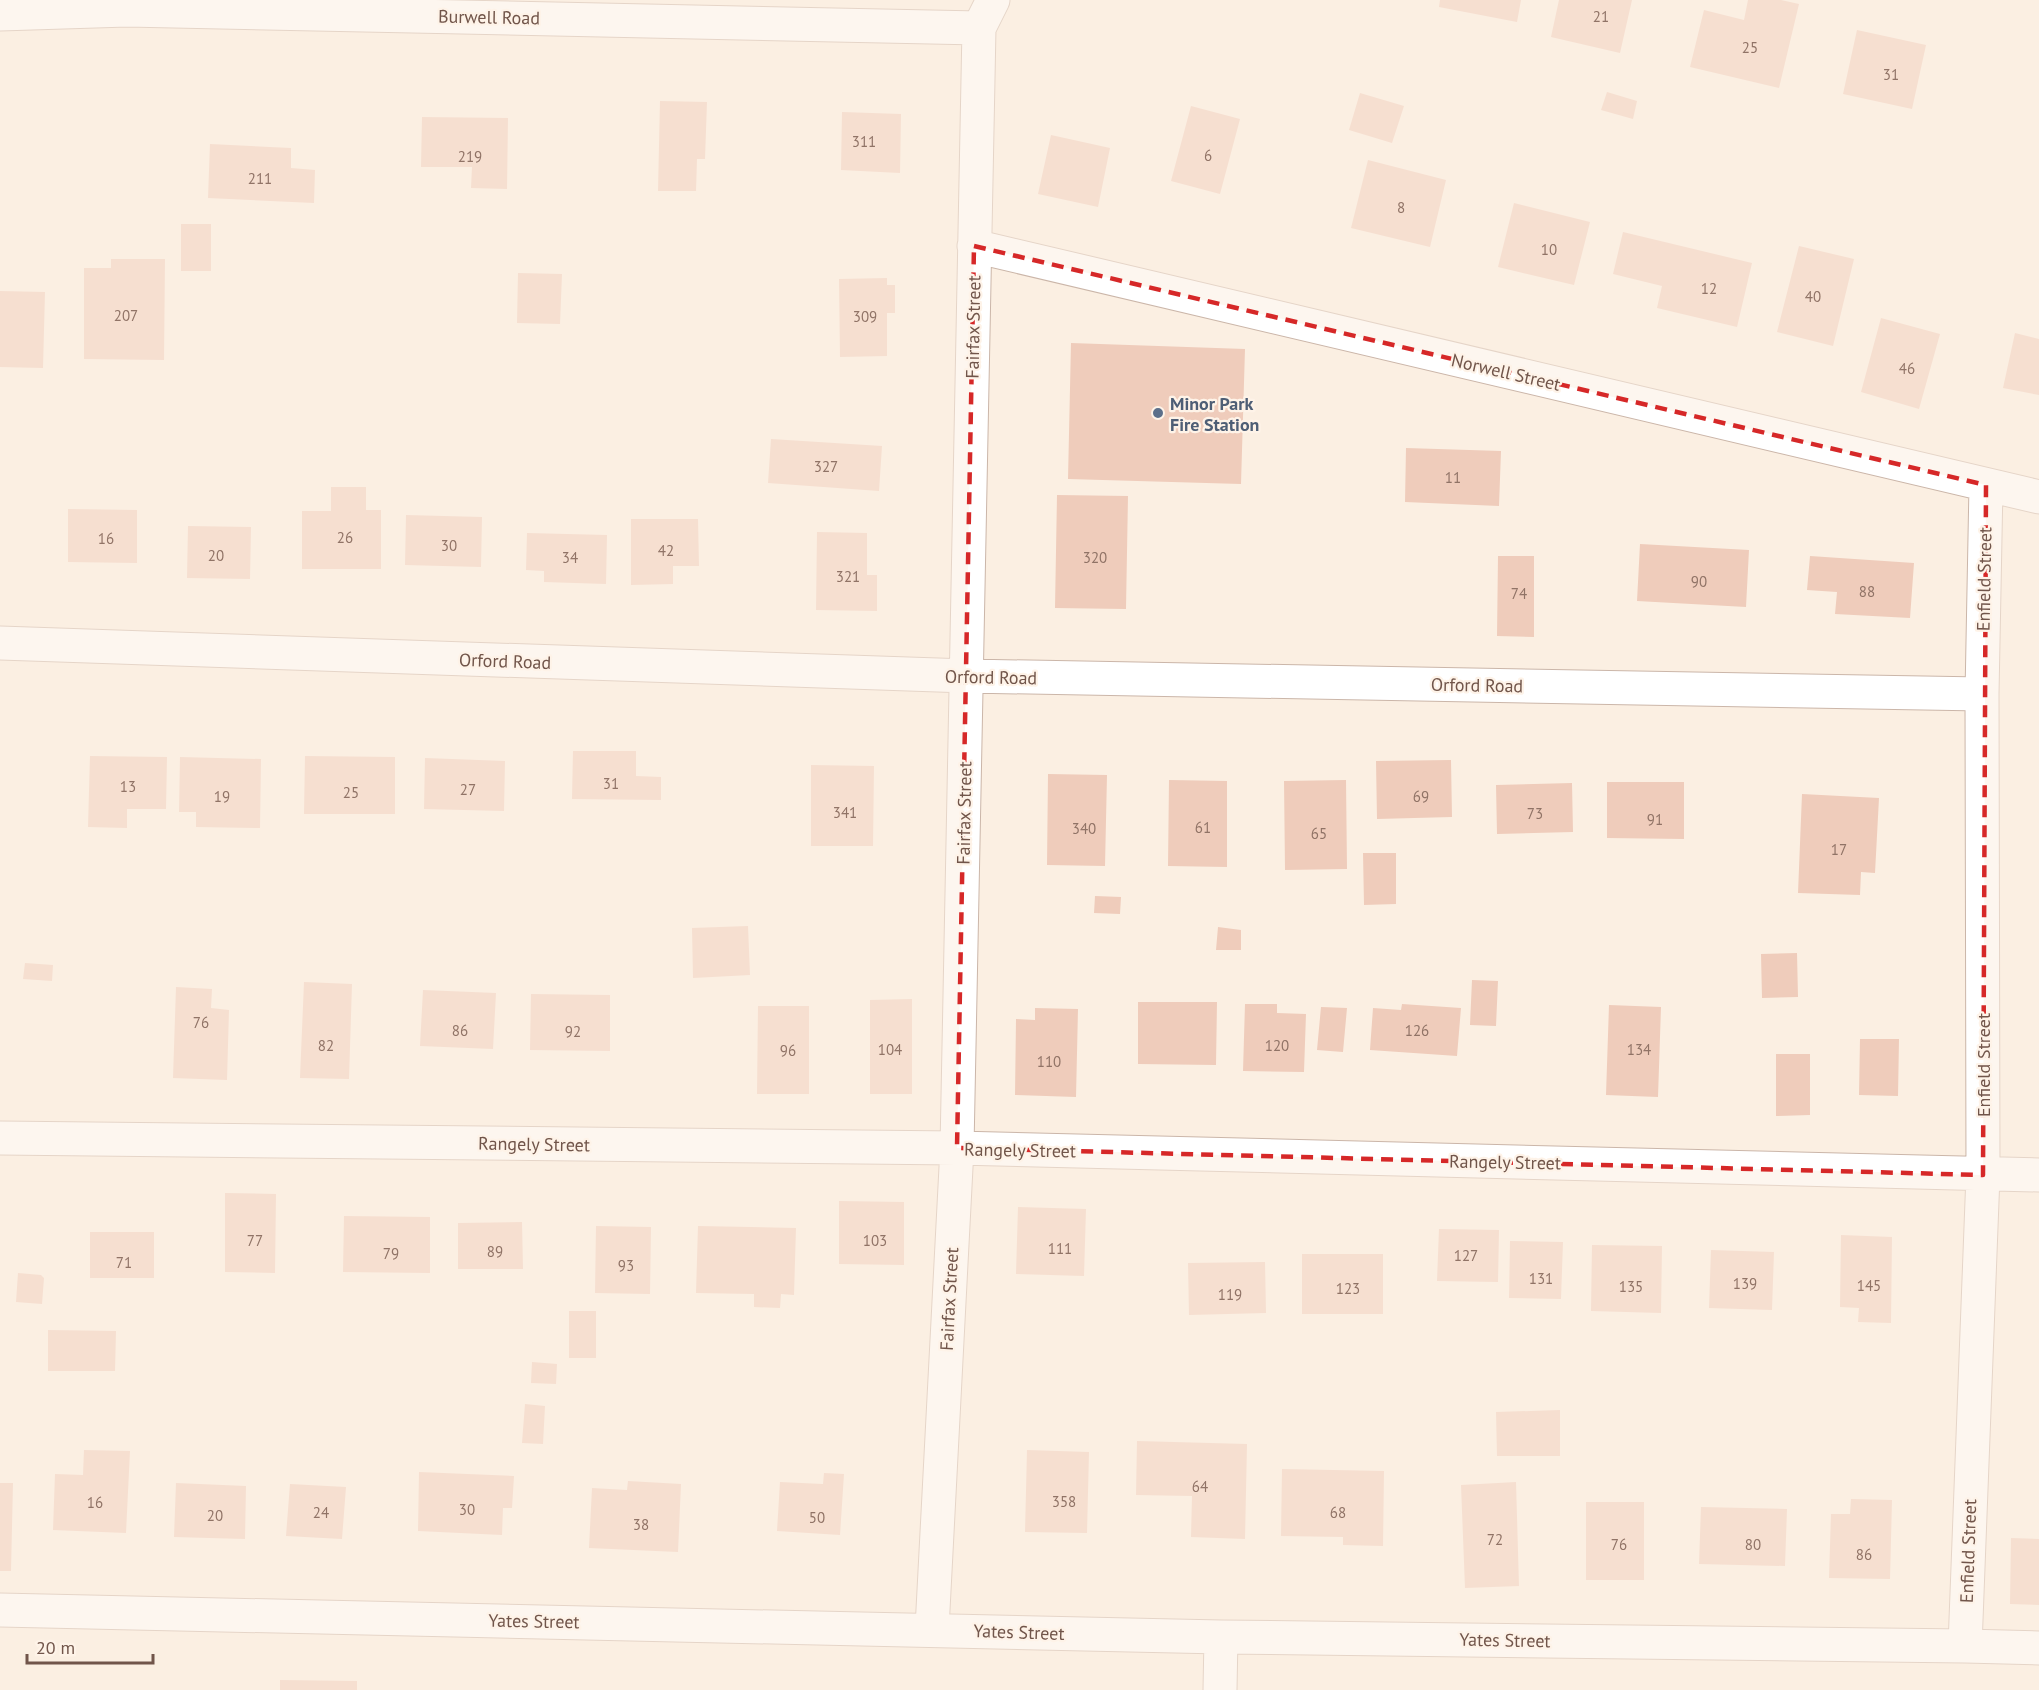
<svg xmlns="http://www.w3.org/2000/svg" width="2039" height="1690" font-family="'PT Sans',sans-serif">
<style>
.building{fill:#efccbb}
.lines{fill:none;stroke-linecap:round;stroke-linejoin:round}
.street-casing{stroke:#cbb6a9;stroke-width:35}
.street{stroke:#fff;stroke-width:33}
.marked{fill:none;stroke:#d62828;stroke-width:4.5;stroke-dasharray:12 8;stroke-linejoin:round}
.service-dot{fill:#5c6f8a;stroke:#fef3e8;stroke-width:2}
.labels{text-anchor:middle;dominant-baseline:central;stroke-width:4.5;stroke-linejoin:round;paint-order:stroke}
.number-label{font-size:15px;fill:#907366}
.street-label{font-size:18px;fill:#71554a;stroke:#fef3e8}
.service-label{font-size:18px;font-weight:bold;fill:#4e5e75;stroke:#fef3e8;text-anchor:start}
</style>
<rect width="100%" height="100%" fill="#fbefe2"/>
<path class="building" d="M 1440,0 L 1521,0 L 1517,22 L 1439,7 Z
M 1559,0 L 1632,0 L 1620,53 L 1551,37 Z
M 1748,0 L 1781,0 L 1799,4 L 1779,88 L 1690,67 L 1704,10 L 1744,20 Z
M 1857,30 L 1926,45 L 1912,109 L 1843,94 Z
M 1607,92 L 1637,101 L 1633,119 L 1601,110 Z
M 1360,93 L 1404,106 L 1392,143 L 1349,130 Z
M 660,101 L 707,102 L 705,159 L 697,159 L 696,191 L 658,191 Z
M 1191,106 L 1240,119 L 1220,194 L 1171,181 Z
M 842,112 L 901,114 L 900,173 L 841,170 Z
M 422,117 L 508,118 L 507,189 L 471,188 L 472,167 L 421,167 Z
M 1051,135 L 1110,148 L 1098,207 L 1038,194 Z
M 210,144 L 291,148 L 291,168 L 315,170 L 314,203 L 208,198 Z
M 1368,160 L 1446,180 L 1430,247 L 1351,228 Z
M 1514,203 L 1590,222 L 1574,285 L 1498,267 Z
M 181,224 L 211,224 L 211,271 L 181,271 Z
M 1623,232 L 1752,263 L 1737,327 L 1657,308 L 1662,286 L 1613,274 Z
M 1799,246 L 1854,259 L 1833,346 L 1777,332 Z
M 111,259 L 165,259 L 164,360 L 84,359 L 84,268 L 111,268 Z
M 518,273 L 562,274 L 560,324 L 517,323 Z
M 887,278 L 887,285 L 895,285 L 895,313 L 887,313 L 887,356 L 840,357 L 839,279 Z
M 0,291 L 45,292 L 43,368 L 0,367 Z
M 1881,318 L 1940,334 L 1919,409 L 1861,392 Z
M 2015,333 L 2039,339 L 2039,395 L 2003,388 Z
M 1071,343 L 1245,349 L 1241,484 L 1068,479 Z
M 771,439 L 882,446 L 879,491 L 768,483 Z
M 1406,448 L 1501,451 L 1499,506 L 1405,502 Z
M 331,487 L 366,487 L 366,510 L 381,510 L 381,569 L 302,569 L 302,511 L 331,511 Z
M 1057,495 L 1128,496 L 1126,609 L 1055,608 Z
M 68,509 L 137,510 L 137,563 L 68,562 Z
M 406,515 L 482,517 L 481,567 L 405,565 Z
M 631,519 L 698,519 L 699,566 L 673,566 L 673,584 L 631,585 Z
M 188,526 L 251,527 L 250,579 L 187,578 Z
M 817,532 L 867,533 L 867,575 L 877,575 L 877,611 L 816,610 Z
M 527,533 L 607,535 L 606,584 L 544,582 L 544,571 L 526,570 Z
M 1640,544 L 1749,550 L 1746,607 L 1637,601 Z
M 1498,556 L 1534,556 L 1534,637 L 1497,636 Z
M 1810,556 L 1914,563 L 1910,618 L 1835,614 L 1837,592 L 1807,590 Z
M 573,751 L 636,751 L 636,776 L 661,777 L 661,800 L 572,799 Z
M 90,756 L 167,757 L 166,809 L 127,809 L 127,828 L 88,827 Z
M 305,756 L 395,757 L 395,814 L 304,814 Z
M 180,757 L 261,759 L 260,828 L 196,827 L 196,812 L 179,812 Z
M 425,758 L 505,761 L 504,811 L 424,809 Z
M 1451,760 L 1452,817 L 1377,819 L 1376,761 Z
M 811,765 L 874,766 L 873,846 L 811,846 Z
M 1048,774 L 1107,775 L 1105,866 L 1047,865 Z
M 1169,780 L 1227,781 L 1227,867 L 1168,866 Z
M 1346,780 L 1347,869 L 1285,870 L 1284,781 Z
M 1607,782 L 1684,782 L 1684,839 L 1607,838 Z
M 1572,783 L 1573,832 L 1497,834 L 1496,785 Z
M 1802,794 L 1879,798 L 1875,873 L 1861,872 L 1860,895 L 1798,893 Z
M 1363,853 L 1396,853 L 1396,904 L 1364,905 Z
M 1095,896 L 1121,897 L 1120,914 L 1094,913 Z
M 748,926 L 750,975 L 693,978 L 692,928 Z
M 1218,927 L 1241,930 L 1241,950 L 1216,950 Z
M 1797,953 L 1798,997 L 1762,998 L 1761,954 Z
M 25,963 L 53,965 L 52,981 L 23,979 Z
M 1472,980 L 1498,981 L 1496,1026 L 1470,1025 Z
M 304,982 L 352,984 L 349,1079 L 300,1078 Z
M 176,987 L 212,989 L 211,1008 L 229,1010 L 227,1080 L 173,1078 Z
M 423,990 L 496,993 L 493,1049 L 420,1046 Z
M 531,994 L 610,995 L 610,1051 L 530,1050 Z
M 912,999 L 912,1094 L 870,1094 L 870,1000 Z
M 1138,1002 L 1217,1002 L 1216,1065 L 1138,1064 Z
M 1245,1004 L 1277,1004 L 1277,1013 L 1306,1014 L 1304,1072 L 1243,1071 Z
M 1402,1004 L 1461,1008 L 1457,1056 L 1370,1050 L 1373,1008 L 1401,1010 Z
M 1609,1005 L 1661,1007 L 1658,1097 L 1606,1095 Z
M 758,1006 L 809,1006 L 809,1094 L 757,1094 Z
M 1321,1007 L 1347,1008 L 1343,1052 L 1317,1050 Z
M 1035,1008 L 1078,1009 L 1076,1097 L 1015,1095 L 1016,1019 L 1035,1020 Z
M 1860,1039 L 1899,1039 L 1898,1096 L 1859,1095 Z
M 1776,1054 L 1810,1054 L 1810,1115 L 1776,1116 Z
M 225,1193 L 276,1194 L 275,1273 L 225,1272 Z
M 839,1201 L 904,1202 L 904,1265 L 839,1264 Z
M 1018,1207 L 1086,1209 L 1084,1276 L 1016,1274 Z
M 344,1216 L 430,1217 L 430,1273 L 343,1272 Z
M 522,1222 L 523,1269 L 458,1269 L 458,1223 Z
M 596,1226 L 651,1227 L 650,1294 L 595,1293 Z
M 698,1226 L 796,1228 L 794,1295 L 781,1294 L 780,1308 L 754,1307 L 754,1294 L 696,1293 Z
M 1439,1229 L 1499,1230 L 1498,1282 L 1437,1281 Z
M 90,1232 L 154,1232 L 154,1278 L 90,1278 Z
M 1841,1235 L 1892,1237 L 1891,1323 L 1858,1322 L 1859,1308 L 1840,1307 Z
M 1510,1241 L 1563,1242 L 1561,1299 L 1509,1298 Z
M 1592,1245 L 1662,1246 L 1661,1313 L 1591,1311 Z
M 1711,1250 L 1774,1252 L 1772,1310 L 1709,1308 Z
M 1302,1254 L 1383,1254 L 1383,1314 L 1302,1314 Z
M 1265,1262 L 1266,1313 L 1189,1315 L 1188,1263 Z
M 18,1273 L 41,1275 L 44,1278 L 42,1304 L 16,1302 Z
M 569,1311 L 596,1311 L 596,1358 L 569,1358 Z
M 48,1330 L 116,1331 L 115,1371 L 48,1371 Z
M 532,1362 L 557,1364 L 556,1384 L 531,1383 Z
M 525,1404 L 545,1406 L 543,1444 L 522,1443 Z
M 1560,1410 L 1560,1456 L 1497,1456 L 1496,1412 Z
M 1137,1441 L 1247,1444 L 1245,1539 L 1191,1537 L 1192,1496 L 1136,1495 Z
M 84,1450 L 130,1451 L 126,1533 L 53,1530 L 55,1474 L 83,1475 Z
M 1027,1450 L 1089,1452 L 1087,1533 L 1025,1532 Z
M 1282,1469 L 1384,1471 L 1383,1546 L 1343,1545 L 1343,1537 L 1281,1536 Z
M 419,1472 L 514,1476 L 512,1508 L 503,1508 L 502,1535 L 418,1531 Z
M 824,1473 L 844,1474 L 840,1535 L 777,1531 L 780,1482 L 823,1484 Z
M 628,1481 L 681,1484 L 678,1552 L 589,1548 L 592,1488 L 627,1490 Z
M 1516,1482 L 1519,1586 L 1465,1588 L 1461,1485 Z
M 0,1483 L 13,1483 L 11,1571 L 0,1571 Z
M 176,1483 L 246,1486 L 245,1539 L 174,1537 Z
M 290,1484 L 346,1487 L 342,1539 L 286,1536 Z
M 1851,1499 L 1892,1500 L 1890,1579 L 1829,1578 L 1831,1514 L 1850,1514 Z
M 1586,1502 L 1644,1502 L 1644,1580 L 1586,1580 Z
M 1701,1507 L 1787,1509 L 1785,1566 L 1699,1564 Z
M 2011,1538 L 2039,1539 L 2039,1605 L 2010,1604 Z
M 280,1680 L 357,1681 L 357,1690 L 280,1690 Z"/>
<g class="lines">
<defs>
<path id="street" d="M 0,14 L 127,10 L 979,28
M 974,246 L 2039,497
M 0,643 L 967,676 L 1982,694
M 0,1138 L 957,1148 L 2039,1175
M 0,1610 L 1221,1637 L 1965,1646 L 2039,1648
M 932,1629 L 957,1148 L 979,28 L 993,0
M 1965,1646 L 1983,1175 L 1982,694 L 1986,485
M 1220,1690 L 1221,1637"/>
</defs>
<use href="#street" class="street-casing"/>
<use href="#street" class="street"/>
</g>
<path d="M0 0H2039V1690H0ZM 974,246 L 1986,485 L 1983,1175 L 957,1148 Z" fill="#fbefe2" fill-opacity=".55" fill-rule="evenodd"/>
<path class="marked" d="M 974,246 L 1986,485 L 1983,1175 L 957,1148 Z"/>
<circle class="service-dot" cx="1158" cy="413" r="6"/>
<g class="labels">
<g class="number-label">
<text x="1601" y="16">21</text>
<text x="1750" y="47">25</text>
<text x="1891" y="74">31</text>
<text x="864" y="141">311</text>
<text x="1208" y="155">6</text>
<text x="470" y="156">219</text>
<text x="260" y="178">211</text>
<text x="1401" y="207">8</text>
<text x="1549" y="249">10</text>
<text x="1709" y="288">12</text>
<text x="1813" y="296">40</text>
<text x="126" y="315">207</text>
<text x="865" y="316">309</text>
<text x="1907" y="368">46</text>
<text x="826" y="466">327</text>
<text x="1453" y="477">11</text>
<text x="345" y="537">26</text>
<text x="106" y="538">16</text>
<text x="449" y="545">30</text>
<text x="666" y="550">42</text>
<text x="216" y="555">20</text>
<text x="570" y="557">34</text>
<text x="1095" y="557">320</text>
<text x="848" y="576">321</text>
<text x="1699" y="581">90</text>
<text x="1867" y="591">88</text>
<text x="1519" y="593">74</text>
<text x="611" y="783">31</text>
<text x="128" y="786">13</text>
<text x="468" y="789">27</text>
<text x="351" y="792">25</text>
<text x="222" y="796">19</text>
<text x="1421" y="796">69</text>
<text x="845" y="812">341</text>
<text x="1535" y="813">73</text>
<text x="1655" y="819">91</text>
<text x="1203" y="827">61</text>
<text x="1084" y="828">340</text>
<text x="1319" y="833">65</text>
<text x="1839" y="849">17</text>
<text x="201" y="1022">76</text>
<text x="460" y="1030">86</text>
<text x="1417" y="1030">126</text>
<text x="573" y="1031">92</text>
<text x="326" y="1045">82</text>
<text x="1277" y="1045">120</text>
<text x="890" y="1049">104</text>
<text x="1639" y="1049">134</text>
<text x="788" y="1050">96</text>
<text x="1049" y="1061">110</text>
<text x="255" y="1240">77</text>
<text x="875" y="1240">103</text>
<text x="1060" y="1248">111</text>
<text x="495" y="1251">89</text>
<text x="391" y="1253">79</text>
<text x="1466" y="1255">127</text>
<text x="124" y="1262">71</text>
<text x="626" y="1265">93</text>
<text x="1541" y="1278">131</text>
<text x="1745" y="1283">139</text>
<text x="1869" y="1285">145</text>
<text x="1631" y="1286">135</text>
<text x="1348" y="1288">123</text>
<text x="1230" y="1294">119</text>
<text x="1200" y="1486">64</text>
<text x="1064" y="1501">358</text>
<text x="95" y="1502">16</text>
<text x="467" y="1509">30</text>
<text x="321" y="1512">24</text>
<text x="1338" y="1512">68</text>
<text x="215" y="1515">20</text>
<text x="817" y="1517">50</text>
<text x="641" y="1524">38</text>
<text x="1495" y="1539">72</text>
<text x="1619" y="1544">76</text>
<text x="1753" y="1544">80</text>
<text x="1864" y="1554">86</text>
</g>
<g class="street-label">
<text transform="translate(489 17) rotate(1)">Burwell Road</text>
<text transform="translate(973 327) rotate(-89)">Fairfax Street</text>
<text transform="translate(1506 372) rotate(13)">Norwell Street</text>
<text transform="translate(1984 579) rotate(-89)">Enfield Street</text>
<text transform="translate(505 661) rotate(2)">Orford Road</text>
<text transform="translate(991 677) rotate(1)">Orford Road</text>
<text transform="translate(1477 685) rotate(1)">Orford Road</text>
<text transform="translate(964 813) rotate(-89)">Fairfax Street</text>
<text transform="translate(1983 1065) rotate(-90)">Enfield Street</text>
<text transform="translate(534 1144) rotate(1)">Rangely Street</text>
<text transform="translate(1020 1150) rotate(1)">Rangely Street</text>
<text transform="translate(1505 1162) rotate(1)">Rangely Street</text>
<text transform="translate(949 1299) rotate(-87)">Fairfax Street</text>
<text transform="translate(1968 1551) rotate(-88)">Enfield Street</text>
<text transform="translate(534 1621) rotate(1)">Yates Street</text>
<text transform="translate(1019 1632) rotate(2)">Yates Street</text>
<text transform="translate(1505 1640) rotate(1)">Yates Street</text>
</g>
<g class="service-label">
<text x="1170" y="403">Minor Park<tspan x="1170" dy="21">Fire Station</tspan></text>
</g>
</g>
<path d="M27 1654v9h126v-9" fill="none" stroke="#71554a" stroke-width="3"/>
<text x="36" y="1654" font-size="18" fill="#71554a" stroke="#fef3e8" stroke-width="4.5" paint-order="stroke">20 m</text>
</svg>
